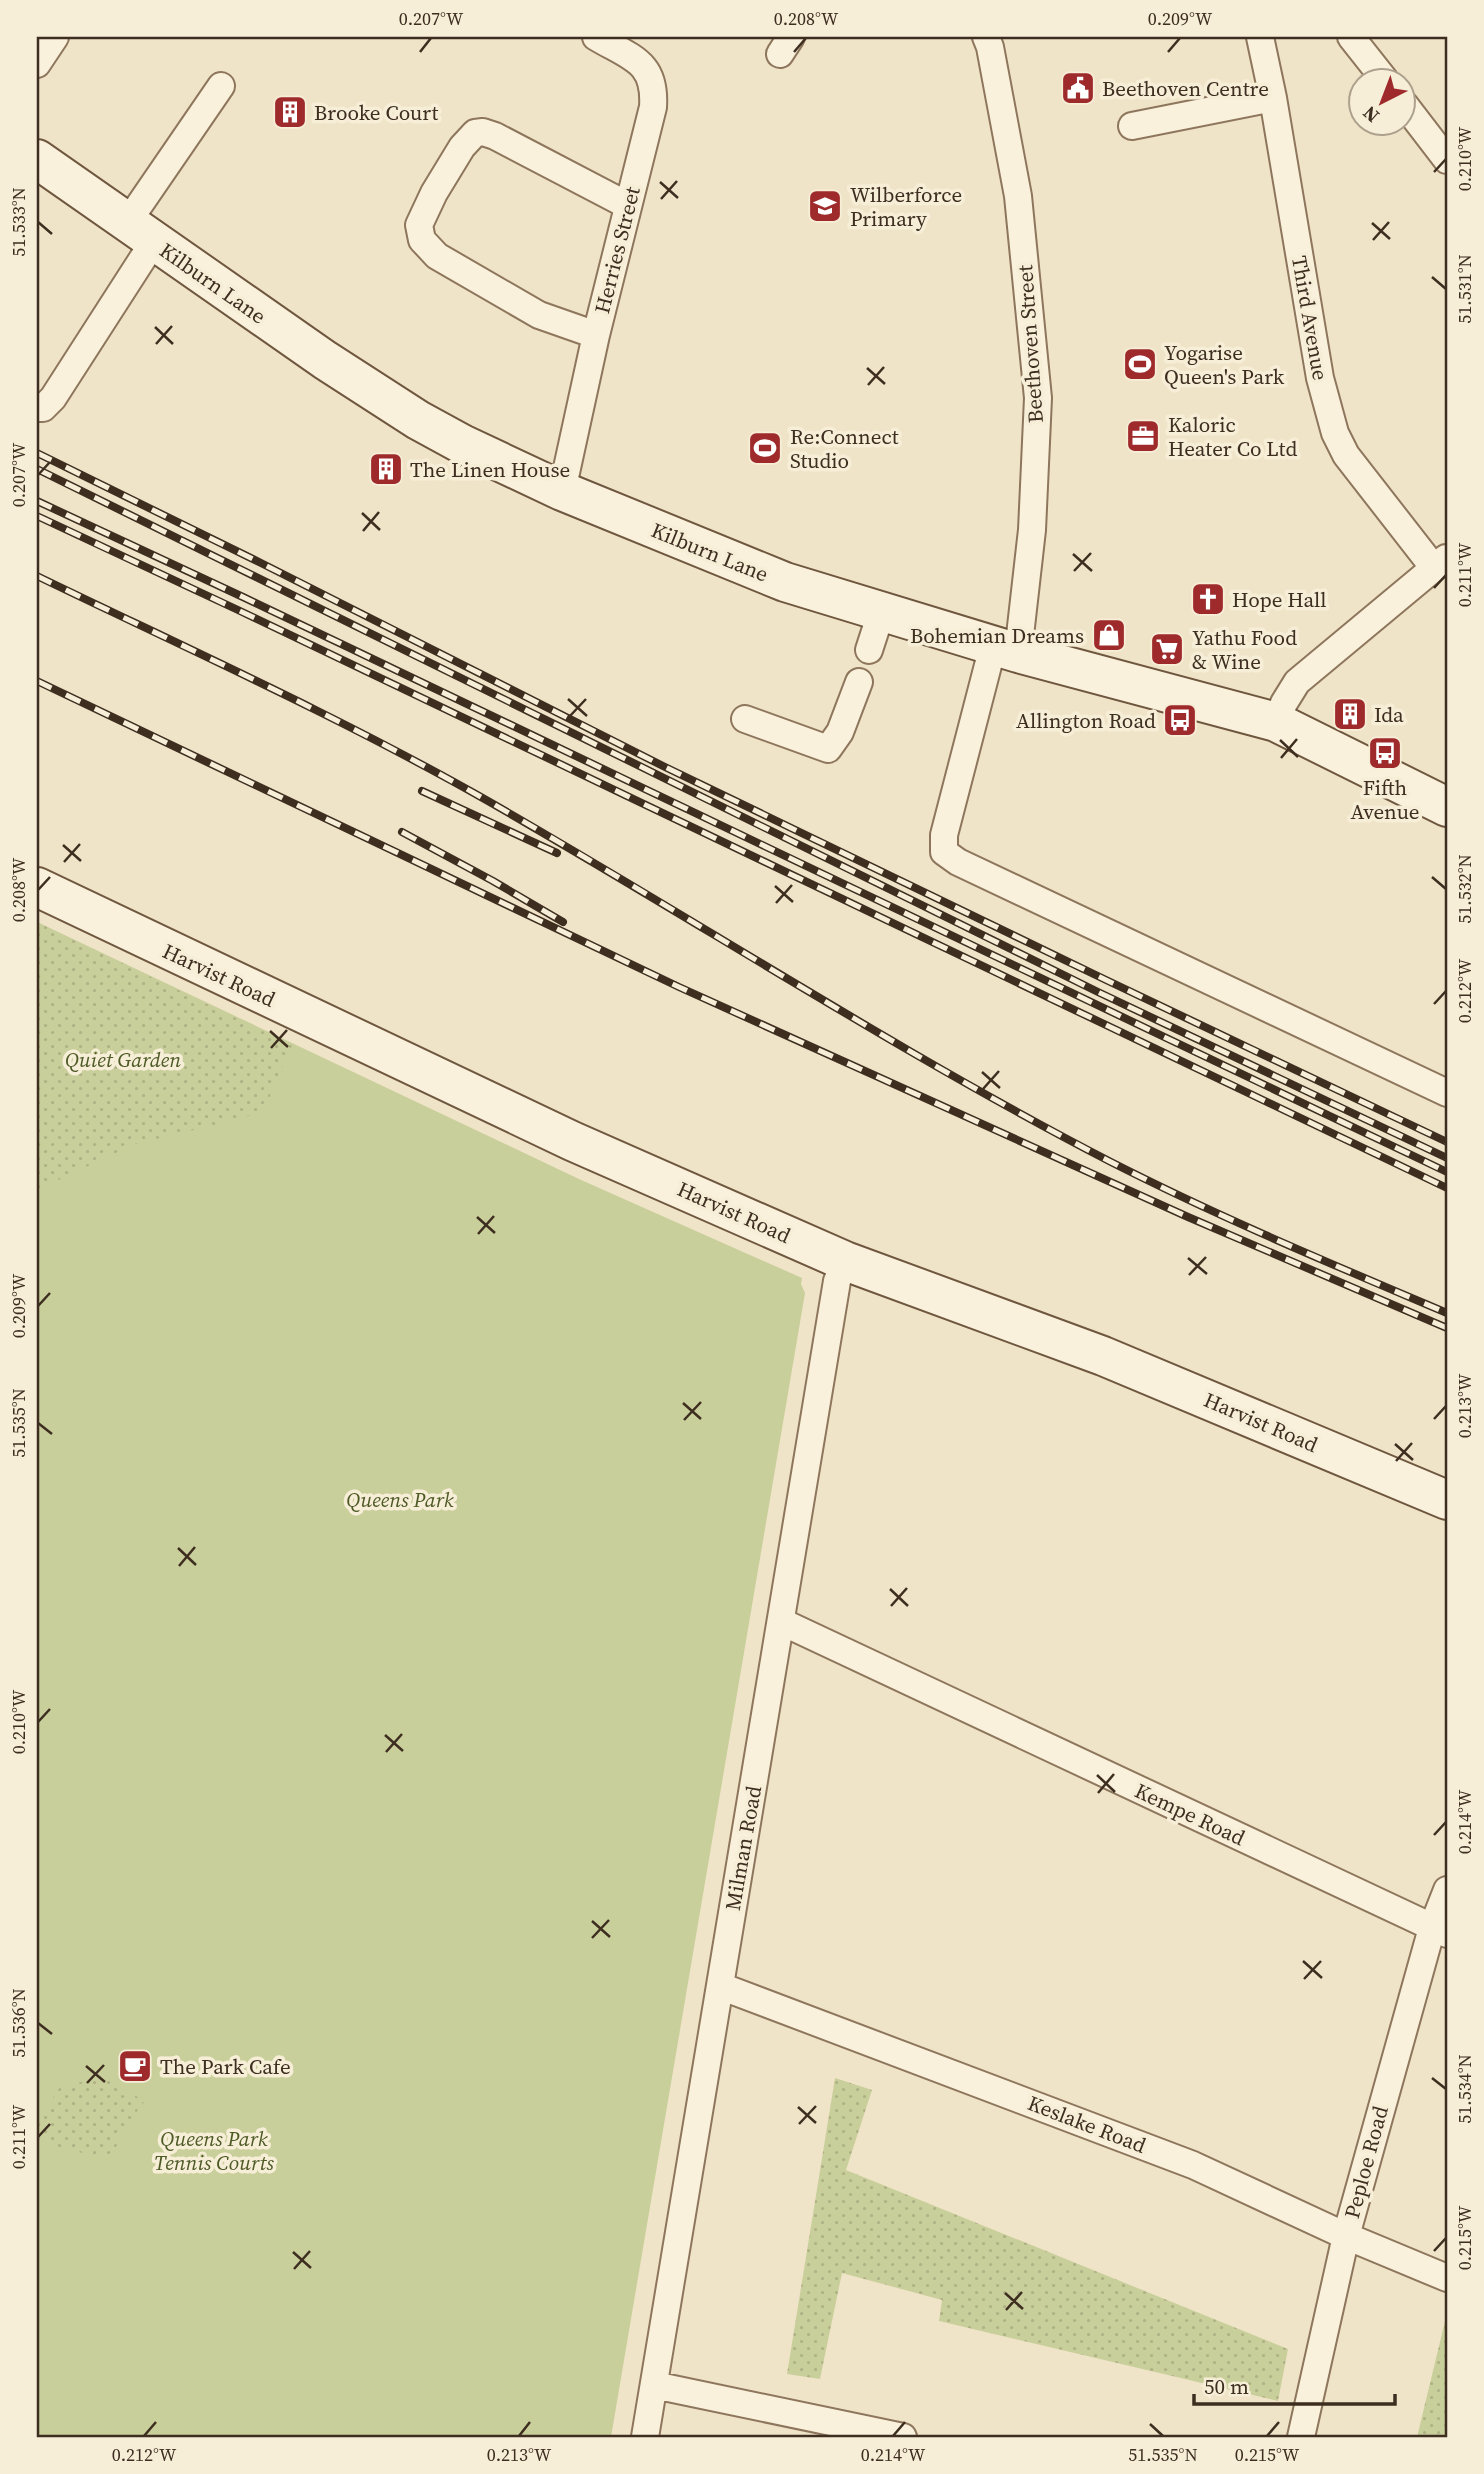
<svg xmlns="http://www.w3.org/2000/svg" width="1484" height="2474" font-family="'Source Serif 4',serif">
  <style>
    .park { fill: #c9cf9b }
    .garden { fill: url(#garden-dots) }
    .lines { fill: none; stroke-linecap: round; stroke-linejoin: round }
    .minor-casing { stroke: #8d765c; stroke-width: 30 }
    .secondary-casing { stroke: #6f573f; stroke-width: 42 }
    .minor { stroke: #faf1dc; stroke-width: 26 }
    .secondary { stroke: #faf1dc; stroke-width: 38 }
    .rail-casing { stroke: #3d2e20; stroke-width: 8 }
    .rail { stroke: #f7eed8; stroke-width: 5; stroke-dasharray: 16; stroke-linecap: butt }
    .ticks { fill: none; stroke: #3d2e20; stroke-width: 2.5 }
    .labels { text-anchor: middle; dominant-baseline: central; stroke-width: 7; stroke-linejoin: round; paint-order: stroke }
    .poi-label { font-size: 21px; fill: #3d2e20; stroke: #f7eed8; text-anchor: start }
    .street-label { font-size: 21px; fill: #3d2e20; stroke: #f7eed8 }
    .park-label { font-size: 21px; font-style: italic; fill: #4d5a26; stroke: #f7eed8 }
    .neatline { fill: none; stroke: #3d2e20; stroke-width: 2.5 }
    .ticks-label { font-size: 18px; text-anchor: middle; fill: #3d2e20 }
  </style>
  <defs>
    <pattern id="garden-dots" width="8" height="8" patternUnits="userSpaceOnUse" patternTransform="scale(1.75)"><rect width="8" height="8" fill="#c9cf9b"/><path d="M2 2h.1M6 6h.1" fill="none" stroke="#aeb285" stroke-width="1.8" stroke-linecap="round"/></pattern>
  </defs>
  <rect width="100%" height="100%" fill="#f0e4c8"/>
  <path class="park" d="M37 922 579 1179 802 1278 801 1284 805 1293 611 2437H37Z"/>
  <path class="garden" d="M37 922 292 1045 264 1110 239 1119 135 1144 37 1190Z
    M98 2075 145 2101C129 2118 122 2142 107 2159L37 2142V2122L60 2087 86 2081Z
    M835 2078 872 2090 846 2170 1288 2349 1278 2401 939 2321 942 2300 842 2273 820 2379 787 2374Z
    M1446 2317 1447 2437H1417Z"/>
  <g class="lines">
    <g class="minor-casing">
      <path id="minor" d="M986 37 990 47 1018 196 1038 398 1032 530 1018 653
        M1260 37 1273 98 1320 378 1335 433 1346 455 1434 568
        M1351 37 1385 80
        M780 54 791 37
        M37 64 55 37
        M1404 104 1447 160
        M1132 126 1273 98
        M127 223 221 86
        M596 335 539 315 437 256 422 240 419 225 434 193 462 147 475 133 483 132 495 136 627 205
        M37 408H43L53 398 154 241
        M562 491 596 335 653 107C656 61 631 58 596 37
        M993 646 944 835V852L958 862 1447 1093
        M869 650 881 613
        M745 719 828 749 840 732 859 682
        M1276 722 1284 703 1297 682 1446 558
        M782 1622 1447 1934
        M720 1986 1193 2165 1346 2236 1447 2278
        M654 2385 903 2437
        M645 2437 837 1281 845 1261
        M1301 2437 1346 2236 1432 1928 1447 1890"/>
    </g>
    <g class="secondary-casing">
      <path id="secondary" d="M37 159 325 360 418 420 462 444 562 491 785 582 1018 653 1276 722 1447 807
        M37 887 572 1141 845 1261 1103 1356 1447 1500"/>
    </g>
    <use href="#minor" class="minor"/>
    <use href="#secondary" class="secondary"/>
    <g class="rail-casing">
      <path id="rail" d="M37 453 261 563 665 767 1104 979 1447 1142
        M37 469 1098 992 1447 1158
        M37 501 243 597 1447 1172
        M37 516 238 610 1447 1188
        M37 576C188 649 342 718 488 801 696 920 898 1052 1111 1162 1221 1218 1334 1265 1447 1313
        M37 681 679 987 1188 1217 1447 1328
        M422 791 557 853
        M402 832 493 881 563 922"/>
    </g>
    <use href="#rail" class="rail"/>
  </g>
  <path class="ticks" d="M420 52 431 38M794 52 806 38M1168 52 1180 38M1434 172 1446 159M660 182 678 198M661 199 677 181M38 222 52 234M1372 223 1390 239M1373 240 1389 222M1432 277 1446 289M155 327 173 344M156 344 172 326M867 368 885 384M868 385 884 367M38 475 50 462M362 513 380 530M363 531 379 512M1073 554 1092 571M1074 571 1091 553M1434 588 1446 575M568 699 587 716M569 717 586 699M1280 740 1298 757M1281 758 1297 739M63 845 81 861M64 862 80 844M1432 877 1446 889M775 886 793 902M38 890 50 877M776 903 792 885M1434 1004 1446 991M270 1031 288 1047M271 1048 287 1030M982 1072 1000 1088M983 1089 999 1071M477 1217 495 1233M478 1234 494 1216M1188 1258 1207 1274M1189 1275 1206 1257M38 1306 50 1293M683 1403 701 1419M1434 1419 1446 1406M684 1420 701 1402M38 1423 52 1434M1395 1444 1413 1460M1396 1461 1412 1443M178 1548 196 1565M179 1566 195 1547M890 1589 908 1606M891 1606 907 1588M38 1722 50 1709M385 1735 403 1751M386 1752 402 1734M1097 1775 1115 1792M1098 1793 1114 1774M1434 1835 1446 1822M592 1921 610 1937M592 1938 609 1920M1303 1961 1322 1978M1304 1979 1321 1961M38 2023 52 2034M86 2066 105 2082M1432 2078 1446 2089M87 2083 104 2065M798 2107 816 2123M799 2124 816 2106M38 2137 50 2124M1434 2251 1446 2238M293 2252 311 2268M294 2269 310 2251M1005 2293 1023 2309M1006 2310 1022 2292M1150 2424 1163 2436M144 2436 156 2422M519 2436 530 2422M893 2436 905 2422M1267 2436 1279 2422"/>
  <defs>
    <g id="civic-square" transform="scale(1.75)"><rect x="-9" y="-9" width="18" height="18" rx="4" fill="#9e2a2b" stroke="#f7eed8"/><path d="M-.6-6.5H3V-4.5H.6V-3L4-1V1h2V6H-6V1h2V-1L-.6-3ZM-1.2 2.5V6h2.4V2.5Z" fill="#fff"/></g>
    <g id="building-square" transform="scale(1.75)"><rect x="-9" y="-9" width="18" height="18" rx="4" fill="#9e2a2b" stroke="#f7eed8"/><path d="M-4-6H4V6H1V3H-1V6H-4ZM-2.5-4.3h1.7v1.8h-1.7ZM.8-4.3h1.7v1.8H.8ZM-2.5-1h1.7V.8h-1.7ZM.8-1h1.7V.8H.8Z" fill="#fff"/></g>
    <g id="school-square" transform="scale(1.75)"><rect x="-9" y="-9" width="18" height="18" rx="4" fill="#9e2a2b" stroke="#f7eed8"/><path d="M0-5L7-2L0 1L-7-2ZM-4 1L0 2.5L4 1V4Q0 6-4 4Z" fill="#fff"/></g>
    <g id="stadium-square" transform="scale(1.75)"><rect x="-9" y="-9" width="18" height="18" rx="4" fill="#9e2a2b" stroke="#f7eed8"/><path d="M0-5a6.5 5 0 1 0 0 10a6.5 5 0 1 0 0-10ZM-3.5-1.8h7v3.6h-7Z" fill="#fff"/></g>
    <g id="office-square" transform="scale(1.75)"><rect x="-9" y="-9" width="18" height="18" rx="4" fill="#9e2a2b" stroke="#f7eed8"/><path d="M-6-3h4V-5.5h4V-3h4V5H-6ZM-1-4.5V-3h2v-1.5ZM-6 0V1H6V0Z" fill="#fff"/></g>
    <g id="church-square" transform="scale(1.75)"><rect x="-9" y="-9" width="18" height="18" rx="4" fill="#9e2a2b" stroke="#f7eed8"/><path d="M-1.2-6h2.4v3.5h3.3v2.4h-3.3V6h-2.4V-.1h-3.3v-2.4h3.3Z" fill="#fff"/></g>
    <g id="shop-square" transform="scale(1.75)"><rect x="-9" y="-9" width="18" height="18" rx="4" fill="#9e2a2b" stroke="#f7eed8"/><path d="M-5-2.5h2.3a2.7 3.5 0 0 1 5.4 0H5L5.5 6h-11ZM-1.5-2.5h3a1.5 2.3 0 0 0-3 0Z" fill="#fff"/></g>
    <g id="supermarket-square" transform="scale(1.75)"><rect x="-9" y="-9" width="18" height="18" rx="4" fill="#9e2a2b" stroke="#f7eed8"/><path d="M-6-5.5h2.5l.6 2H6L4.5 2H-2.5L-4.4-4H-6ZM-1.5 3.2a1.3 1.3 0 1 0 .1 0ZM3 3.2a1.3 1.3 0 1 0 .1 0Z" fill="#fff"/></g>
    <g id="bus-square" transform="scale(1.75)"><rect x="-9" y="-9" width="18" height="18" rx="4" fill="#9e2a2b" stroke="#f7eed8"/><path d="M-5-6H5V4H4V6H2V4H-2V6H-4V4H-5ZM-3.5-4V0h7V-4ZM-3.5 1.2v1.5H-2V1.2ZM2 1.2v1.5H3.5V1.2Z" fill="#fff"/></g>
    <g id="cafe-square" transform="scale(1.75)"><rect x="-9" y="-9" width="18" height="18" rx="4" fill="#9e2a2b" stroke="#f7eed8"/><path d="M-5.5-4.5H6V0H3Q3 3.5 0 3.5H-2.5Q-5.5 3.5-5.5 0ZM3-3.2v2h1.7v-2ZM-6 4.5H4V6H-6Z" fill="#fff"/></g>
  </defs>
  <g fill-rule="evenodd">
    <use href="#civic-square" x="1078" y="88"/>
    <use href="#building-square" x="290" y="112"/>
    <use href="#school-square" x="825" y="206"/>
    <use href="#stadium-square" x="1140" y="364"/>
    <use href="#office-square" x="1143" y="436"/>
    <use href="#stadium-square" x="765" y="448"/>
    <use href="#building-square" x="386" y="469"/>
    <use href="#church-square" x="1208" y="599"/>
    <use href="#shop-square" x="1109" y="635"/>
    <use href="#supermarket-square" x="1167" y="649"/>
    <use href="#building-square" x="1350" y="714"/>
    <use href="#bus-square" x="1180" y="720"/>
    <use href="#bus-square" x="1385" y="753"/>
    <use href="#cafe-square" x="135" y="2066"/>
  </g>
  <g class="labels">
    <g class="poi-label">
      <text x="1102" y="88">Beethoven Centre</text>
      <text x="314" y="112">Brooke Court</text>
      <text x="850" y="194">Wilberforce<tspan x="850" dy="24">Primary</tspan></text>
      <text x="1164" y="352">Yogarise<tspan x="1164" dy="24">Queen's Park</tspan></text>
      <text x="1168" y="424">Kaloric<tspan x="1168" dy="24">Heater Co Ltd</tspan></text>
      <text x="790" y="436">Re:Connect<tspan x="790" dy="24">Studio</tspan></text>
      <text x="410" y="469">The Linen House</text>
      <text x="1232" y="599">Hope Hall</text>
      <text x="1084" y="635" text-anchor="end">Bohemian Dreams</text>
      <text x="1192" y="637">Yathu Food<tspan x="1192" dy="24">&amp; Wine</tspan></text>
      <text x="1374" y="714">Ida</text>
      <text x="1156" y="720" text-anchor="end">Allington Road</text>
      <text x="1385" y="787" text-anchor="middle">Fifth<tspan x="1385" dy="24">Avenue</tspan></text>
      <text x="160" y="2066">The Park Cafe</text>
    </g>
    <g class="street-label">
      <text transform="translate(617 250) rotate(-76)">Herries Street</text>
      <text transform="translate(213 283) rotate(35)">Kilburn Lane</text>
      <text transform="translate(1310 318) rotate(80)">Third Avenue</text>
      <text transform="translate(1030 344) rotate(-94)">Beethoven Street</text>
      <text transform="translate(710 552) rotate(22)">Kilburn Lane</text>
      <text transform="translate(219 975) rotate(25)">Harvist Road</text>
      <text transform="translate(734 1212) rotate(24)">Harvist Road</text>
      <text transform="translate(1261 1422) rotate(23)">Harvist Road</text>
      <text transform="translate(1190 1814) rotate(25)">Kempe Road</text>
      <text transform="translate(743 1848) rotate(-80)">Milman Road</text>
      <text transform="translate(1087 2124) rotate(21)">Keslake Road</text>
      <text transform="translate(1366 2162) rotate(-75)">Peploe Road</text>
    </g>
    <g class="park-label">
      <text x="123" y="1059">Quiet Garden</text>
      <text x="400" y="1499">Queens Park</text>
      <text x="214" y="2138">Queens Park<tspan x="214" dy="24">Tennis Courts</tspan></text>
    </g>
  </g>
  <rect width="1484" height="2474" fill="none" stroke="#f7eed8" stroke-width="77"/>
  <g transform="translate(1382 102) rotate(222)"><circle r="33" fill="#f7eed8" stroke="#ada18e" stroke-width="2"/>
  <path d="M0-5L12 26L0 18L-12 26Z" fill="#9e2a2b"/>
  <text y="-10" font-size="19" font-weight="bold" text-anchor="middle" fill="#3d2e20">N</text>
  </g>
  <path d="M1194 2394v10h201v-10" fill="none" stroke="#3d2e20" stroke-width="3.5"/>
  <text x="1204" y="2394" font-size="21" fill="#3d2e20" stroke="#f7eed8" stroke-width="5" paint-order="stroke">50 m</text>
  <rect x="38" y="38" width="1408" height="2398" class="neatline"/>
  <g class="ticks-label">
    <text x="431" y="25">0.207°W</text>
    <text x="806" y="25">0.208°W</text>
    <text x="1180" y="25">0.209°W</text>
    <text transform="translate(1465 159) rotate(-90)" y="6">0.210°W</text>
    <text transform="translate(19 222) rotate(-90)" y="6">51.533°N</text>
    <text transform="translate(1465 289) rotate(-90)" y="6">51.531°N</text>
    <text transform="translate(19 475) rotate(-90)" y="6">0.207°W</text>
    <text transform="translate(1465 575) rotate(-90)" y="6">0.211°W</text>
    <text transform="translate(1465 889) rotate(-90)" y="6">51.532°N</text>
    <text transform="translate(19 890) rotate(-90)" y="6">0.208°W</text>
    <text transform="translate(1465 991) rotate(-90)" y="6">0.212°W</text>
    <text transform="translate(19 1306) rotate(-90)" y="6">0.209°W</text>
    <text transform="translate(1465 1406) rotate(-90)" y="6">0.213°W</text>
    <text transform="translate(19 1423) rotate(-90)" y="6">51.535°N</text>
    <text transform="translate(19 1722) rotate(-90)" y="6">0.210°W</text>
    <text transform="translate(1465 1822) rotate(-90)" y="6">0.214°W</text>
    <text transform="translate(19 2023) rotate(-90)" y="6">51.536°N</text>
    <text transform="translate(1465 2089) rotate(-90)" y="6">51.534°N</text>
    <text transform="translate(19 2137) rotate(-90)" y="6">0.211°W</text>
    <text transform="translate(1465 2238) rotate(-90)" y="6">0.215°W</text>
    <text x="144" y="2461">0.212°W</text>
    <text x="519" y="2461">0.213°W</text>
    <text x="893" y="2461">0.214°W</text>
    <text x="1163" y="2461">51.535°N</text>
    <text x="1267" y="2461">0.215°W</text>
  </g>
</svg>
